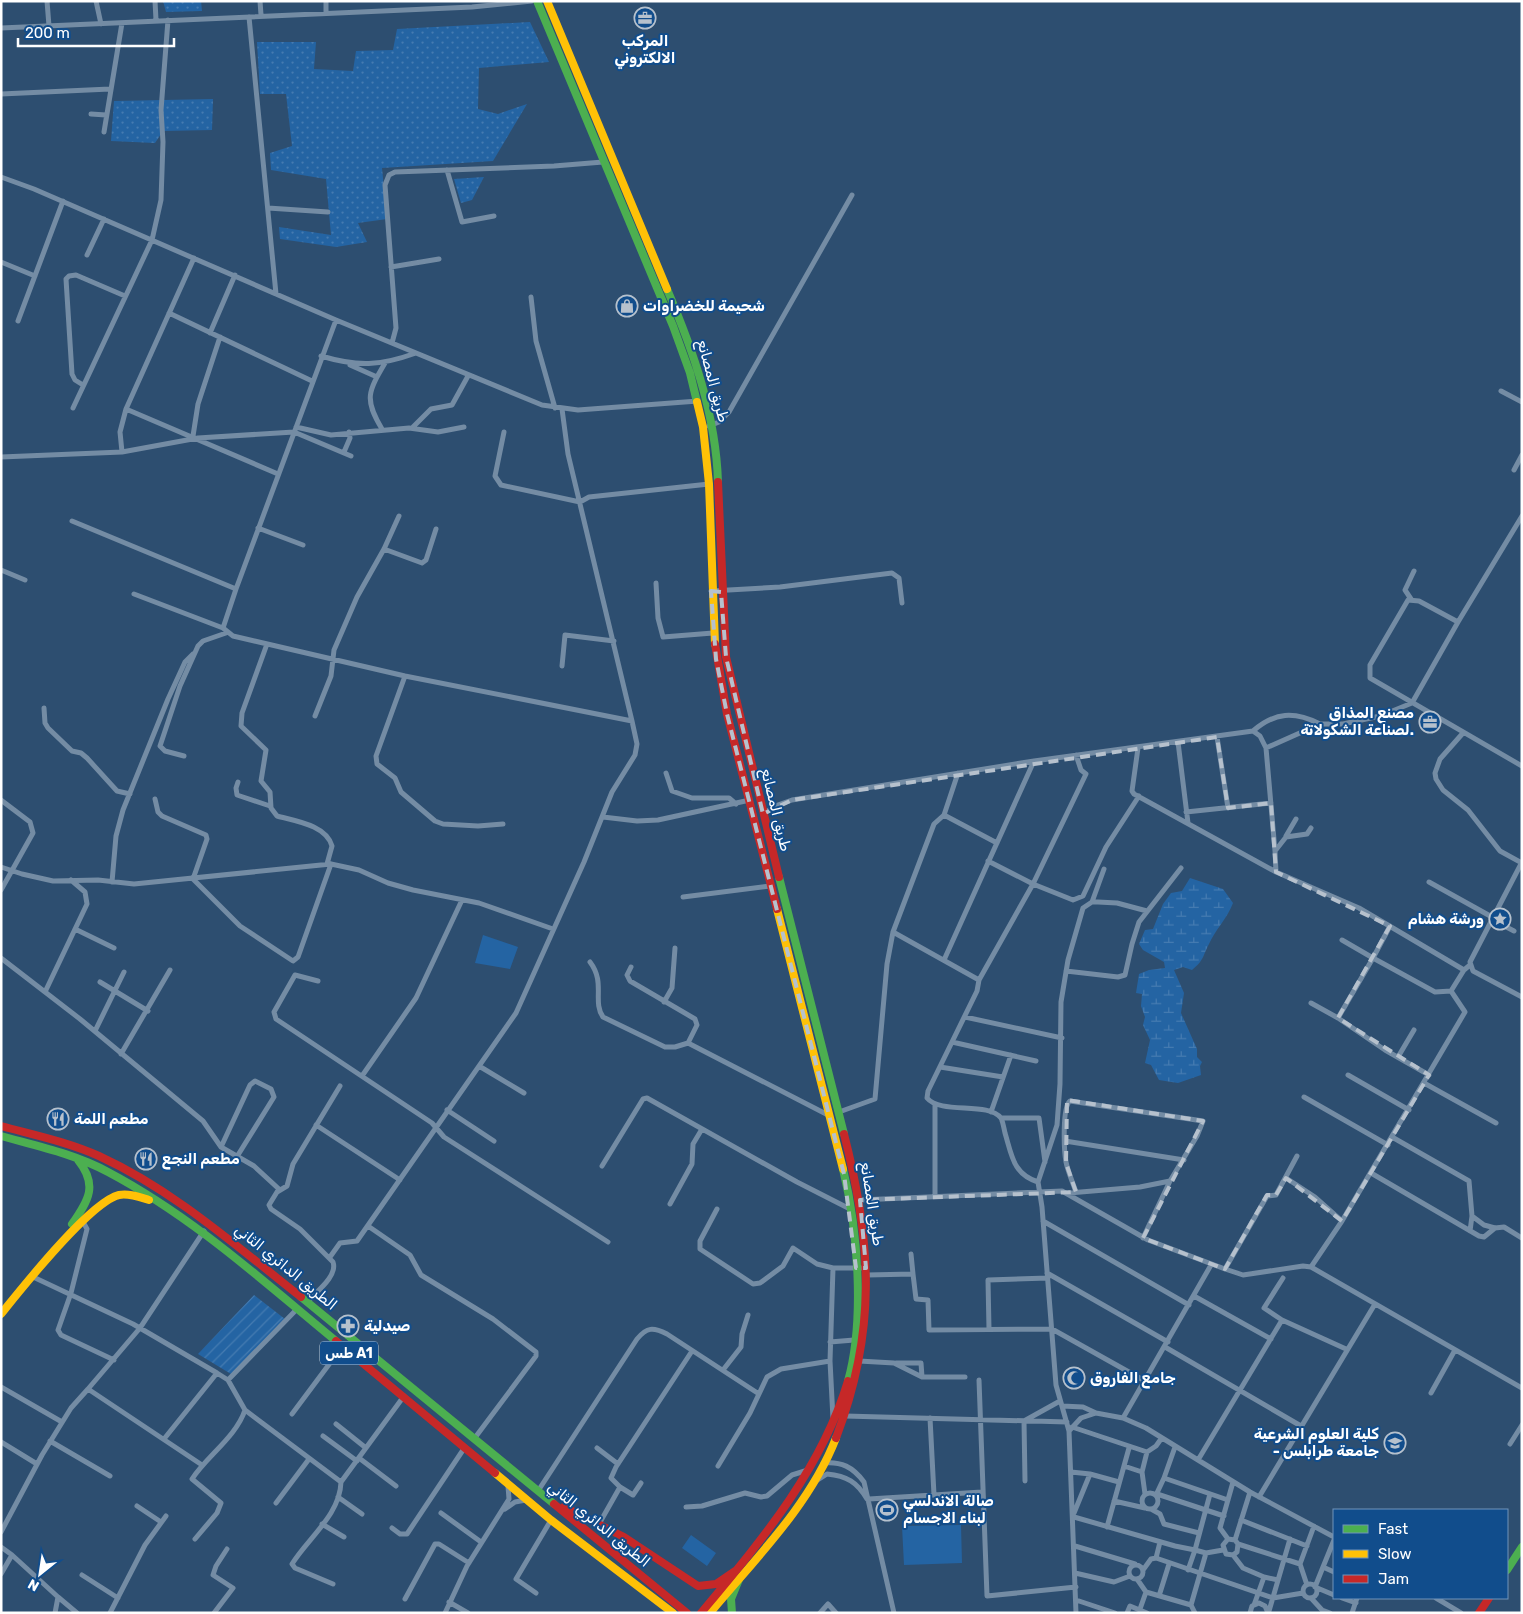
<svg xmlns="http://www.w3.org/2000/svg" width="1523" height="1614" font-family="Rubik,Cairo,sans-serif">
  <style>
    .grass { fill: #2464a3 }
    .wetland { fill: url(#wetland-marsh) }
    .park { fill: url(#park-dots) }
    .garden { fill: url(#garden-furrows) }
    .lines { fill: none; stroke-linecap: round; stroke-linejoin: round }
    .street { stroke: #748ca4; stroke-width: 5 }
    .fast { stroke: #4caf50; stroke-width: 8 }
    .slow { stroke: #ffc107; stroke-width: 8 }
    .jam { stroke: #c62828; stroke-width: 8 }
    .marked { fill: none; stroke: #b6c1cd; stroke-width: 4; stroke-dasharray: 10 6; stroke-linejoin: round }
    .labels { text-anchor: middle; dominant-baseline: central; stroke-width: 4; stroke-linejoin: round; paint-order: stroke }
    .shield { fill: #114d8c; stroke: #b8cadc; stroke-width: 1 }
    .shield-label { font-size: 14px; font-weight: bold; fill: #fff }
    .poi-label { font-size: 15px; font-weight: bold; fill: #fff; stroke: #114d8c; text-anchor: start }
    .street-label { font-size: 15px; fill: #fff; stroke: #114d8c }
  </style>
  <defs>
    <pattern id="wetland-marsh" width="20" height="14" patternUnits="userSpaceOnUse" patternTransform="scale(1.25)"><rect width="20" height="14" fill="#2464a3"/><path d="M1 5h8M5 5V1M11 12h8M15 12V8" fill="none" stroke="#457bb1"/></pattern>
    <pattern id="park-dots" width="8" height="8" patternUnits="userSpaceOnUse" patternTransform="scale(1.25)"><rect width="8" height="8" fill="#2464a3"/><path d="M2 2h.1M6 6h.1" fill="none" stroke="#457bb1" stroke-width="1.8" stroke-linecap="round"/></pattern>
    <pattern id="garden-furrows" width="10" height="10" patternUnits="userSpaceOnUse" patternTransform="scale(1.25)"><rect width="10" height="10" fill="#2464a3"/><path d="M-1 1l2-2M0 10L10 0M9 11l2-2" fill="none" stroke="#457bb1"/></pattern>
  </defs>
  <rect width="100%" height="100%" fill="#2d4e70"/>
  <path class="grass" d="M483 935 518 947 510 969 475 963Z
    M961 1525 962 1563 904 1565 902 1526Z
    M691 1535 716 1553 707 1566 682 1548Z"/>
  <path class="wetland" d="M1190 878 1223 889 1233 903C1227 919 1215 930 1209 944 1202 957 1205 959 1192 970L1183 967 1174 970 1184 993 1181 1013 1197 1049V1057L1202 1062 1200 1066 1201 1075 1178 1083 1159 1080 1151 1065 1145 1063 1150 1040 1143 1025 1145 1017 1141 1006 1142 994 1136 993 1139 974 1149 970 1165 968 1164 962 1143 950 1139 944 1145 930 1153 929 1163 904 1171 893 1182 891Z"/>
  <path class="park" d="M163 1H201L202 11 166 12Z
    M530 22 549 62 479 68 478 109 498 114 527 104 493 161 382 168 387 219 358 223 367 242 336 247 280 239 279 227 331 235 326 179 271 170 270 153 292 146 286 94H260L257 42H316L314 69 353 71 356 51 393 50 397 29Z
    M213 99 212 130 163 131 155 143 111 141 114 101Z
    M484 177 472 200 461 203 454 179Z"/>
  <path class="garden" d="M254 1295 285 1319 234 1373 231 1374 198 1354Z"/>
  <g class="lines">
    <path class="street" d="M47 1 49 26
      M96 1 101 24
      M155 1 156 20
      M260 1 261 15
      M326 1V12
      M249 17 276 294
      M1 28 472 7 532 1
      M1 94 110 89
      M91 114 106 115
      M104 132 122 23
      M447 170 462 222 494 216
      M1 177 34 189 336 320 542 405 578 410 698 401
      M268 208 328 212
      M87 255 104 219
      M1 262 35 276
      M391 267 439 259
      M531 297 536 341 555 408
      M169 313 312 381
      M336 320 236 589 223 628 233 636 405 676 632 721
      M18 321 63 201
      M210 333 235 275
      M392 343 396 328 385 185 389 175 395 172 554 166 603 162
      M321 356C358 367 380 366 416 353
      M350 365 377 377
      M83 385 75 380 72 374 66 279 69 276 76 275 125 296
      M1501 391 1522 402
      M73 408 152 240 161 200 163 142 161 110 168 20
      M126 409 278 474
      M709 426 719 422 729 412 852 195
      M296 427 331 435 409 428 438 432 464 427
      M412 428 431 409 452 405 468 376
      M382 429C364 399 368 392 385 363
      M504 432 495 476 501 485 580 502 589 497 709 484
      M193 436 198 404 220 337
      M122 452 120 432 126 409 194 258
      M344 452 350 438 349 432
      M1 457 122 452 198 438 294 432 351 456
      M1514 470 1522 455
      M72 521 236 589
      M258 528 303 545
      M384 549 422 563 426 560 436 529
      M1 570 25 580
      M656 583 658 618 663 637 713 633
      M711 591 780 587 892 573 899 578 902 603
      M134 594 223 628
      M1411 599 1405 590 1414 571
      M1458 622 1419 601 1408 600 1370 665V678L1522 766
      M267 644 242 713 241 726 266 750 261 781 270 792 271 808 277 816C295 821 326 825 332 846L327 864
      M562 666 565 635 614 641
      M405 676 376 756 377 764 395 778 401 792 435 821 443 824 478 826 503 824
      M44 708 45 723 48 728 72 751 81 753 87 758 117 791 130 794
      M315 716 331 676 334 650 357 597 384 549 399 516
      M1253 731C1275 712 1294 711 1320 724
      M1463 733 1440 759 1435 773 1436 779 1443 790 1468 810 1500 851 1522 863
      M1217 737 1228 808
      M1178 742 1188 823
      M1138 748 1132 791 1134 794 1276 872
      M1266 748 1320 724H1343L1380 716 1412 703 1458 622 1522 516
      M184 756 165 751 160 746 180 686 198 646 203 641 226 633
      M666 773 672 791 692 798H729L736 804
      M238 782 236 788 237 795 270 806
      M155 799 158 812 162 816 206 835 207 839 193 879 240 926 293 961 298 957 331 864
      M1 800 30 822 33 833 1 890
      M1186 812 1271 803
      M763 814 775 806 792 800 1034 761 1253 731 1260 736 1266 748 1275 851
      M944 815 997 843
      M603 817 637 821 658 820 750 800
      M1311 828 1307 834 1286 837 1275 851 1276 872 1359 908 1464 970
      M1286 836 1296 819
      M988 861 1033 884 1073 900 1083 896 1106 847 1139 796
      M1522 862 1470 962 1473 971 1522 997
      M1 867 22 874 53 881 98 880 134 884 331 864 359 870 388 883 413 890 479 903 553 929
      M112 882 116 836 123 810 168 699 185 662 193 654
      M1429 882 1492 917
      M683 897 770 886
      M1092 902 1104 869
      M1491 919 1514 931
      M75 929 114 948
      M893 932 979 980
      M1342 940 1373 958 1390 926
      M1 958 80 1019 203 1121 221 1147 254 1166 280 1190
      M944 960 1034 761
      M590 962C606 983 592 1001 603 1017L665 1047H675L688 1043 697 1025 695 1019 630 981 627 975 631 967
      M1066 971 1118 977 1125 975 1132 944 1139 922 1181 868
      M318 981 295 975 274 1012 276 1019 432 1123 444 1137 608 1242
      M100 982 148 1011
      M45 992 87 904 85 892 71 880
      M664 1002 672 988 675 948
      M1311 1003 1338 1018
      M965 1017 1062 1038
      M95 1031 124 972
      M952 1042 977 991 979 980 1033 884 1086 774 1081 770 1076 755
      M688 1043 830 1116
      M121 1054 170 970
      M1398 1057 1414 1030
      M1036 1061 952 1042 928 1091 927 1098C941 1115 988 1101 1001 1118 1003 1122 1004 1129 1005 1133 1012 1156 1013 1174 1038 1182
      M479 1066 524 1093
      M940 1067 1003 1077
      M1348 1075 1409 1110
      M1429 1075 1385 1050 1338 1018 1373 958 1435 992 1451 991
      M362 1076 416 998 462 900
      M1424 1083 1496 1123
      M1304 1097 1388 1145
      M447 1110 494 1141
      M839 1112 875 1099 887 964 893 932 934 824 944 815 958 773
      M991 1112 1011 1055
      M1001 1118H1039L1045 1162
      M316 1125 400 1180
      M1392 1137 1469 1181 1472 1216 1484 1225 1495 1228 1504 1227 1522 1238
      M1065 1141 1184 1160
      M221 1147 250 1085 255 1081 271 1089 274 1097 238 1155
      M602 1166 643 1099 647 1098 797 1182 850 1209
      M1371 1173 1479 1236 1484 1237 1495 1228
      M1286 1178 1315 1197 1342 1221
      M1069 1193 1140 1187 1170 1181 1197 1136 1203 1121 1070 1101C1062 1107 1064 1151 1066 1162 1068 1172 1073 1183 1076 1192
      M935 1195V1104
      M860 1200 1062 1191 1148 1240 1225 1269 1243 1275 1303 1266 1311 1267 1522 1388
      M670 1204 692 1164 693 1144 702 1129
      M717 1209 700 1241V1249L753 1284 760 1283 783 1266 793 1248 817 1264 833 1268
      M82 1220 87 1229 71 1293 58 1330 61 1335 114 1360
      M1043 1221 1189 1305
      M368 1226 410 1255 421 1275 493 1319 536 1352V1356L474 1439
      M1470 1231 1472 1216
      M1143 1238 1170 1181
      M911 1254 913 1274
      M330 1257 340 1243 357 1241 516 1013 584 862 612 792 635 755 637 744 632 721 568 454 562 409
      M1311 1267 1342 1221 1465 1012 1451 991 1464 970 1470 965
      M1225 1269 1267 1196 1276 1195 1297 1156
      M1047 1273 1168 1342
      M867 1275 913 1274 916 1299 928 1300 929 1330 1052 1329 1145 1381
      M31 1276 133 1324 217 1373 228 1380 245 1410C236 1437 207 1456 192 1479L221 1503 217 1513 195 1539
      M1194 1296 1271 1339
      M307 1302C316 1292 338 1276 333 1262L300 1229 271 1209 269 1205 277 1192 287 1186 293 1164 340 1086
      M1282 1320 1264 1308 1283 1278
      M989 1329 988 1280 1048 1278
      M830 1342 854 1340
      M1165 1347 1301 1426
      M859 1361 894 1363 922 1377H965
      M896 1363H921L922 1377
      M723 1370 741 1347 742 1334 748 1315
      M228 1380 297 1309
      M979 1380 987 1596 1076 1587
      M1 1387 62 1422
      M88 1389 140 1328 204 1231
      M1431 1393 1455 1350
      M1062 1406 1083 1407 1096 1413
      M245 1410 341 1482C340 1515 308 1538 292 1564L295 1568 333 1584
      M292 1414 342 1347
      M845 1416 1067 1422
      M930 1418 934 1495
      M1123 1418 1211 1265
      M833 1419 830 1361 833 1268H866
      M336 1424 366 1448
      M1072 1427 1147 1452 1156 1446 1161 1439
      M1069 1431 1081 1418 1096 1413 1123 1418 1146 1428 1250 1492 1334 1537
      M323 1436 357 1461
      M164 1439 217 1373
      M50 1441 110 1476
      M1 1442 37 1464
      M1510 1444 1522 1425
      M1175 1447 1164 1478 1228 1500
      M597 1448 618 1464
      M359 1458 396 1486
      M1198 1460 1282 1320 1346 1349
      M823 1463C841 1461 853 1467 864 1482L894 1613
      M718 1466 750 1413 767 1377 781 1369 830 1361
      M1124 1466 1142 1472
      M1071 1472 1090 1474 1119 1482
      M816 1481 827 1474C847 1476 857 1482 867 1499
      M1025 1481 1024 1421 1060 1401
      M341 1482 404 1396
      M620 1487 633 1495 641 1483
      M538 1491 637 1339C647 1327 653 1327 667 1334L759 1394
      M1142 1501a8 8 0 1 1 16 0a8 8 0 1 1-16 0Z
      M1145 1494 1142 1472 1147 1452
      M1157 1494 1224 1516
      M1156 1495 1164 1478
      M338 1497 362 1514
      M1259 1497 1375 1304
      M869 1499 982 1492
      M1114 1501 1145 1508
      M276 1503 309 1459
      M137 1506 161 1522
      M686 1507 702 1506 745 1493 761 1497 767 1496 792 1475 808 1470
      M505 1509 515 1502 526 1500
      M1151 1509 1160 1514 1164 1524 1199 1533
      M441 1513 481 1542
      M1074 1513 1090 1474
      M1074 1517 1175 1546 1195 1550 1210 1494
      M1241 1520 1307 1546
      M322 1524 344 1537
      M599 1524 620 1487 611 1478 616 1467 692 1351
      M1107 1527 1129 1448
      M392 1528 400 1534H407L465 1447
      M1 1532 42 1455 71 1408 88 1389 202 1465
      M1228 1539 1223 1545 1226 1554 1233 1555 1237 1552 1238 1544 1235 1540 1228 1539 1220 1528 1233 1482
      M1235 1540 1250 1492
      M1334 1540 1323 1567 1334 1572
      M1238 1544 1300 1564
      M1075 1546 1135 1564
      M1 1547 12 1555
      M1233 1555 1243 1568 1264 1577
      M1156 1558 1160 1542
      M1129 1572a7 7 0 1 1 14 0a7 7 0 1 1-14 0Z
      M1323 1567 1315 1587 1334 1595
      M1143 1570 1151 1559 1156 1558 1273 1598 1303 1593
      M1188 1570 1195 1550 1206 1553 1223 1550
      M1075 1573 1114 1582 1130 1576
      M1 1574 12 1555 58 1597 55 1613
      M82 1575 118 1598
      M1137 1579 1146 1592 1191 1605 1195 1613
      M1303 1591a7 7 0 1 1 14 0a7 7 0 1 1-14 0Z
      M1307 1585 1300 1564 1314 1526
      M536 1593 516 1579 551 1520
      M1159 1596 1169 1564
      M58 1597 77 1613
      M1311 1598 1322 1610 1330 1613
      M1342 1598 1356 1603
      M1436 1598 1461 1613
      M405 1599 435 1544H439L469 1563
      M1076 1600 1115 1613
      M449 1602 468 1613
      M1191 1605 1206 1553
      M1254 1605 1264 1577 1278 1580
      M1140 1609 1146 1592
      M1269 1611 1290 1539
      M110 1613 145 1545 166 1516
      M214 1613 233 1588 213 1575 216 1566 227 1549
      M445 1613 467 1566 509 1499 508 1486
      M820 1613 828 1604 836 1613
      M1076 1613 1069 1431 1056 1385 1042 1207 1038 1182 1057 1125 1060 1084 1061 1002 1068 960 1083 908 1092 902H1098L1117 903 1147 911
      M1127 1613 1130 1606 1147 1613
      M1250 1613 1252 1606 1259 1603 1265 1606 1268 1613
      M1352 1613 1357 1598"/>
    <path class="fast" d="M537 1 673 326 690 373 697 402
      M667 289C693 350 716 415 718 482
      M779 877 844 1134
      M1 1136C37 1146 75 1154 108 1172 193 1217 263 1281 336 1341
      M843 1169C858 1230 865 1320 848 1381
      M72 1224C89 1200 98 1185 78 1160
      M301 1297 554 1504
      M1507 1570 1522 1547
      M732 1613 731 1599 740 1577"/>
    <path class="slow" d="M547 1 667 289
      M697 402 703 427 709 484 715 644
      M777 909 843 1169
      M1 1314C22 1288 90 1202 119 1195 129 1193 139 1197 149 1200
      M495 1473 551 1520 673 1613
      M710 1613C755 1559 810 1505 836 1438"/>
    <path class="jam" d="M718 482 726 657 779 877
      M715 644 727 714 777 909
      M1 1126C34 1135 68 1142 99 1156 175 1191 236 1246 301 1297
      M336 1341 495 1473
      M836 1438C877 1331 872 1243 844 1134
      M554 1504 687 1613
      M564 1507 624 1537 698 1586 716 1584 735 1571
      M701 1613C760 1542 821 1471 848 1381
      M1479 1613 1489 1598"/>
  </g>
  <path class="marked" d="M711 591 721 592 726 657 763 814 792 800 1217 737 1228 808 1271 803 1276 872 1390 926 1338 1018 1429 1075 1342 1221 1286 1178 1276 1195H1267L1225 1269 1148 1240 1143 1238 1203 1121 1067 1100 1066 1163 1076 1192 860 1200 866 1268H856L844 1174 727 714 716 659Z"/>
  <defs>
    <g id="office-ring" transform="scale(1.125)"><circle r="9.5" fill="#114d8c" stroke="#b6c1cd" stroke-width="1.5"/><path d="M-6-3h4V-5.5h4V-3h4V5H-6ZM-1-4.5V-3h2v-1.5ZM-6 0V1H6V0Z" fill="#b6c1cd"/></g>
    <g id="shop-ring" transform="scale(1.125)"><circle r="9.5" fill="#114d8c" stroke="#b6c1cd" stroke-width="1.5"/><path d="M-5-2.5h2.3a2.7 3.5 0 0 1 5.4 0H5L5.5 6h-11ZM-1.5-2.5h3a1.5 2.3 0 0 0-3 0Z" fill="#b6c1cd"/></g>
    <g id="sight-ring" transform="scale(1.125)"><circle r="9.5" fill="#114d8c" stroke="#b6c1cd" stroke-width="1.5"/><path d="M0-6L1.8-2.2L6-1.7L2.9 1.2L3.7 5.4L0 3.3L-3.7 5.4L-2.9 1.2L-6-1.7L-1.8-2.2Z" fill="#b6c1cd"/></g>
    <g id="restaurant-ring" transform="scale(1.125)"><circle r="9.5" fill="#114d8c" stroke="#b6c1cd" stroke-width="1.5"/><path d="M-5-6h1v4h1v-4h1v4h1v-4h1v5L-1.5 .5V6h-2V.5L-5-1ZM5-6V6H3V1.5H1.5Q1.5-4 5-6Z" fill="#b6c1cd"/></g>
    <g id="pharmacy-ring" transform="scale(1.125)"><circle r="9.5" fill="#114d8c" stroke="#b6c1cd" stroke-width="1.5"/><path d="M-2-6h4v4h4v4h-4v4h-4v-4h-4v-4h4Z" fill="#b6c1cd"/></g>
    <g id="mosque-ring" transform="scale(1.125)"><circle r="9.5" fill="#114d8c" stroke="#b6c1cd" stroke-width="1.5"/><path d="M3.5-4.9A6 6 0 1 0 3.5 4.9A5 5 0 1 1 3.5-4.9Z" fill="#b6c1cd"/></g>
    <g id="university-ring" transform="scale(1.125)"><circle r="9.5" fill="#114d8c" stroke="#b6c1cd" stroke-width="1.5"/><path d="M0-5L7-2L0 1L-7-2ZM-4 1L0 2.5L4 1V4Q0 6-4 4Z" fill="#b6c1cd"/></g>
    <g id="stadium-ring" transform="scale(1.125)"><circle r="9.5" fill="#114d8c" stroke="#b6c1cd" stroke-width="1.5"/><path d="M0-5a6.5 5 0 1 0 0 10a6.5 5 0 1 0 0-10ZM-3.5-1.8h7v3.6h-7Z" fill="#b6c1cd"/></g>
  </defs>
  <g fill-rule="evenodd">
    <use href="#office-ring" x="645" y="18"/>
    <use href="#shop-ring" x="627" y="306"/>
    <use href="#office-ring" x="1430" y="722"/>
    <use href="#sight-ring" x="1500" y="919"/>
    <use href="#restaurant-ring" x="58" y="1119"/>
    <use href="#restaurant-ring" x="146" y="1159"/>
    <use href="#pharmacy-ring" x="348" y="1326"/>
    <use href="#mosque-ring" x="1074" y="1378"/>
    <use href="#university-ring" x="1395" y="1443"/>
    <use href="#stadium-ring" x="887" y="1510"/>
  </g>
  <g class="labels">
    <rect class="shield" x="320" y="1341.5" width="58" height="23" rx="4"/>
    <g class="shield-label">
      <text x="349" y="1353">طس A1</text>
    </g>
    <g class="poi-label">
      <text x="645" y="41" text-anchor="middle">المركب<tspan x="645" dy="17">الالكتروني</tspan></text>
      <text x="643" y="306">شحيمة للخضراوات</text>
      <text x="1414" y="713" text-anchor="end">مصنع المذاق<tspan x="1414" dy="17">لصناعة الشكولاتة.</tspan></text>
      <text x="1484" y="919" text-anchor="end">ورشة هشام</text>
      <text x="74" y="1119">مطعم اللمة</text>
      <text x="162" y="1159">مطعم النجع</text>
      <text x="364" y="1326">صيدلية</text>
      <text x="1090" y="1378">جامع الفاروق</text>
      <text x="1379" y="1434" text-anchor="end">كلية العلوم الشرعية<tspan x="1379" dy="17">- جامعة طرابلس</tspan></text>
      <text x="903" y="1501">صالة الاندلسي<tspan x="903" dy="17">لبناء الاجسام</tspan></text>
    </g>
    <g class="street-label">
      <text transform="translate(713 381) rotate(75)">طريق المصانع</text>
      <text transform="translate(776 810) rotate(76)">طريق المصانع</text>
      <text transform="translate(872 1204) rotate(81)">طريق المصانع</text>
      <text transform="translate(286 1267) rotate(39)">الطريق الدائري الثاني</text>
      <text transform="translate(599 1524) rotate(39)">الطريق الدائري الثاني</text>
    </g>
  </g>
  <rect width="1523" height="1614" fill="none" stroke="#ffffff" stroke-width="5"/>
  <rect x="1333" y="1509" width="175" height="90" fill="#114d8c" stroke="#7094ba"/>
  <rect x="1343" y="1525" width="25" height="8" fill="#4caf50" stroke="#7094ba"/>
  <text x="1378" y="1534" font-size="15" fill="#ffffff">Fast</text>
  <rect x="1343" y="1550" width="25" height="8" fill="#ffc107" stroke="#7094ba"/>
  <text x="1378" y="1559" font-size="15" fill="#ffffff">Slow</text>
  <rect x="1343" y="1575" width="25" height="8" fill="#c62828" stroke="#7094ba"/>
  <text x="1378" y="1584" font-size="15" fill="#ffffff">Jam</text>
  <g transform="translate(40 1574) rotate(210)" stroke="#114d8c" stroke-width="4" paint-order="stroke">
  <path d="M0-4L9 19L0 12L-9 19Z" fill="#ffffff"/>
  <text y="-8" font-size="14" font-weight="bold" text-anchor="middle" fill="#ffffff">N</text>
  </g>
  <path d="M18 38v8h156v-8" fill="none" stroke="#ffffff" stroke-width="2.5"/>
  <text x="25" y="38" font-size="15" fill="#ffffff" stroke="#114d8c" stroke-width="4" paint-order="stroke">200 m</text>
</svg>
